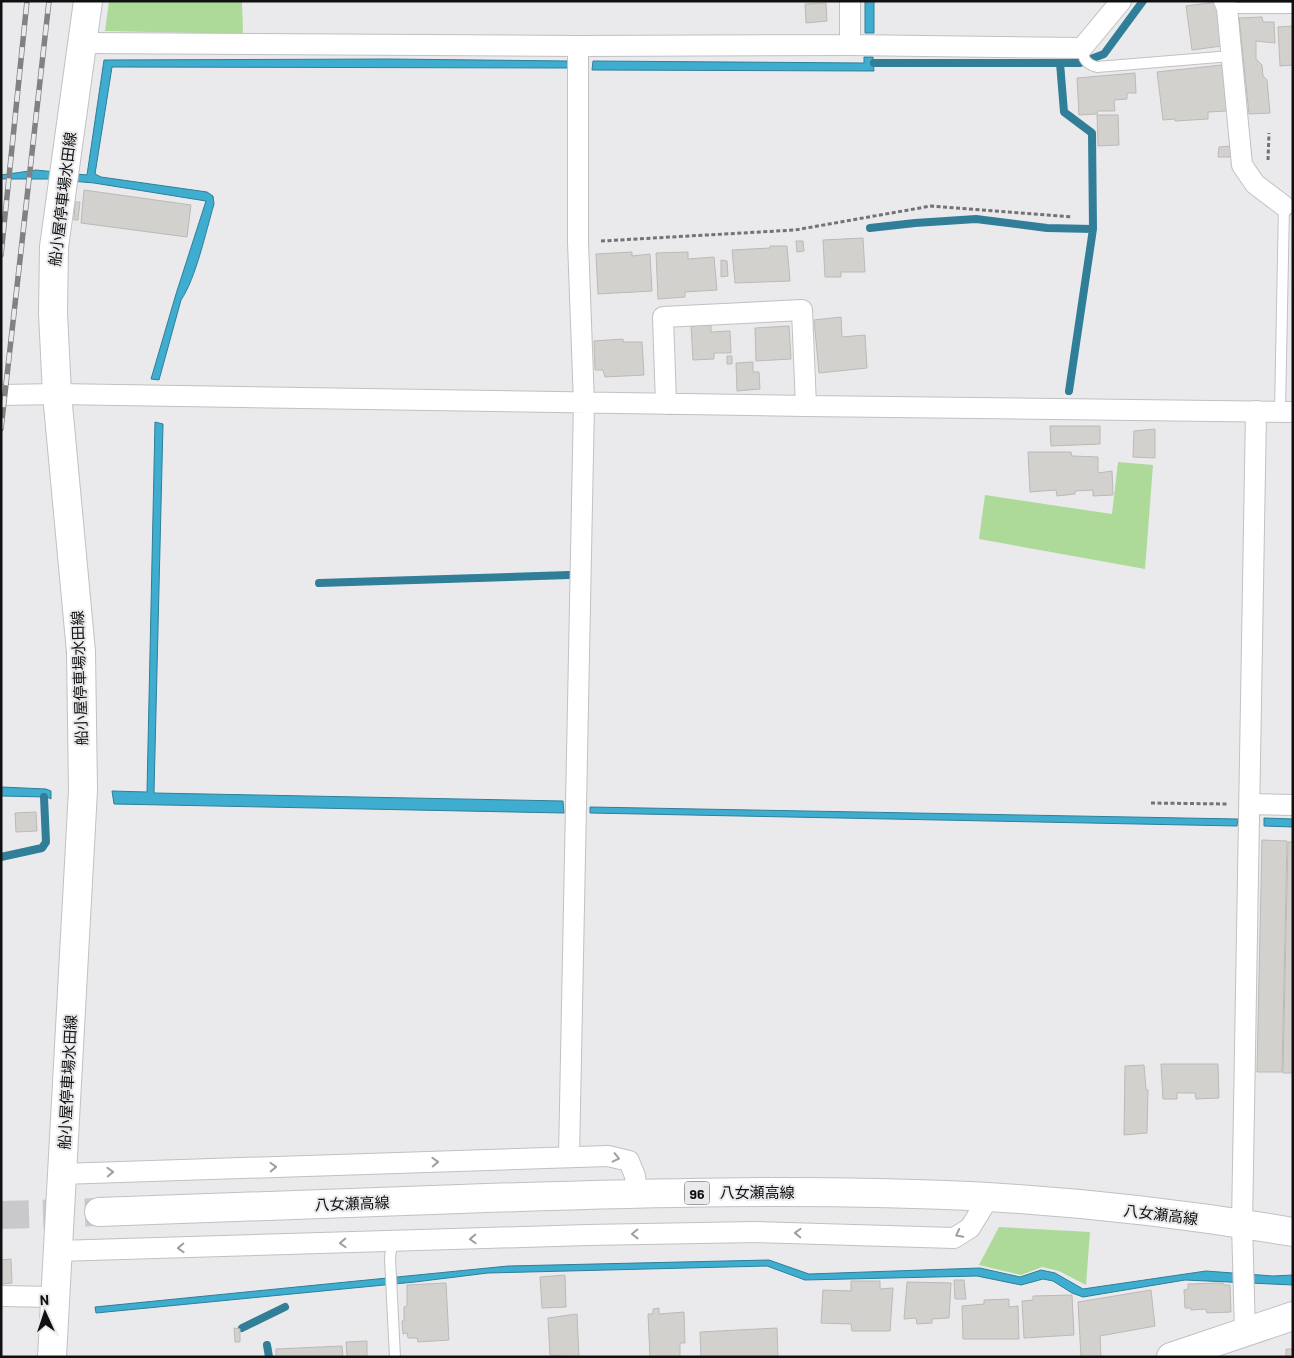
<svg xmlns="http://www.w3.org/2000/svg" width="1294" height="1358" font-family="Barlow,'Noto Sans JP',sans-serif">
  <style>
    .green { fill: #add999 }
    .water { fill: #3eadd0; stroke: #307e97 }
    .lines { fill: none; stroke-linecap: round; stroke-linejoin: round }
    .stream { stroke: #307e97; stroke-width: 8 }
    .building { fill: #d3d1ce; stroke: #bcb9b7 }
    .primary-tunnel { stroke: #c9c9cc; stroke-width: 28; stroke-dasharray: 28 14; stroke-linecap: butt }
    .lane-casing { stroke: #c1c1c4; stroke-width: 12 }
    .street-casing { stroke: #c1c1c4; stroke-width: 22 }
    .secondary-casing { stroke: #c1c1c4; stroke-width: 30 }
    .primary-casing { stroke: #c1c1c4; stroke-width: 30 }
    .path { stroke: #737375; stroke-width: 3; stroke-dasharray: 4 2.5; stroke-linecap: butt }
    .lane { stroke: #fff; stroke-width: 10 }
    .street { stroke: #fff; stroke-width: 20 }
    .secondary { stroke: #fff; stroke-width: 28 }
    .primary { stroke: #fff; stroke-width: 28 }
    .rail-casing { stroke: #818183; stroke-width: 5.5 }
    .rail { stroke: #eaeaed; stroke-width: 4; stroke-dasharray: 11; stroke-linecap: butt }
    .oneway { stroke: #9f9fa0 }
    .labels { text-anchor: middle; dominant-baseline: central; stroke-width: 4; stroke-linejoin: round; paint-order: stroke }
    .shield { fill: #eaeaed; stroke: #515153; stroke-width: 1 }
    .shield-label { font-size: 14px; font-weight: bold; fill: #101011 }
    .street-label { font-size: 15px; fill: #101011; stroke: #eaeaed }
  </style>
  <rect width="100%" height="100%" fill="#eaeaed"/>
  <path class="green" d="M109 1H242L243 34 105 31Z
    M1118 462 1153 465 1145 569 979 539 985 495 1112 514Z
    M999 1227 1090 1232 1086 1285 1059 1271 1042 1267 1021 1275 979 1265Z"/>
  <path class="water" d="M865 1H874V33H865Z
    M864 57H873L874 71 592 70 593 61 864 63Z
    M389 59 567 61 568 68 112 67 95 174 101 177 207 192 213 196 214 204C206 231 196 278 181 300L159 380 151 379 176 294 206 201 94 183 48 179H1V175L36 170 87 175 104 60Z
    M155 422 163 424 154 793 563 801 564 813 114 804 112 791 147 792Z
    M1 787 46 789 51 791V799L47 797 1 796Z
    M590 807 1238 819 1237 826 590 813Z
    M1264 818 1293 819V827L1264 826Z
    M769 1260 809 1274 980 1268 1020 1277 1041 1270 1055 1273 1083 1289 1206 1271 1273 1276 1293 1275V1285L1185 1280 1083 1297 1072 1293 1053 1281 1043 1279 1021 1285 977 1276 805 1280 767 1266 488 1273 415 1282 96 1313 95 1307 508 1266Z"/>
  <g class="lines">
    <path class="stream" d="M874 63H1080L1104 54 1143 1
      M1060 63 1064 112 1092 133 1093 229 1069 391
      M870 228 915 223 976 219 1047 228 1093 229
      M319 583 569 575
      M1 857 42 848 46 842 44 797
      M242 1328 285 1307
      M267 1345 269 1357"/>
  </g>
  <path class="building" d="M1216 2 1222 46 1192 50 1186 6Z
    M826 3 827 21 806 23 805 4Z
    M1262 17 1263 22H1274L1275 43 1256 41V59L1262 65 1263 76 1267 80 1270 113 1249 114 1239 18Z
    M1293 26V65L1280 66 1278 27Z
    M1222 65 1227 111 1208 112V119L1175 121V119L1163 120 1157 72Z
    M1135 73 1136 93H1127V99L1114 100 1115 111H1098L1097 114 1079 115 1077 78Z
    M1097 115H1118L1119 145 1098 146Z
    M1232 146 1233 157H1218L1219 147Z
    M84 190 191 205 187 237 81 223Z
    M75 202H80L78 220H74Z
    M863 238 865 272H841V277H825L823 240Z
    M796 241H803L804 251 797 252Z
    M770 246H787L790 281 735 283 732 250 770 248Z
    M632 252V256L650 254 652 291 598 294 596 254Z
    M688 252V259L714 257 717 290 685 292V297L658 299 656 253Z
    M721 260 727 261 728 276 721 277Z
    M841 317 842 337 865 335 867 368 819 373 814 320Z
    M691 325H711V332L730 331 731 353H714V359L693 360Z
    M789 326 791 359 756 361 755 328Z
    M623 339V342H642L644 375 605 377 603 370H595L594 341Z
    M727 356H732V364H727Z
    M753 362V372H759L760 389 737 391 736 363Z
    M1050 426H1100V444L1051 446Z
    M1155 429V458L1133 457 1134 431Z
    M1028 452H1071L1072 456 1098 457V473L1112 471 1113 495 1093 496V490L1075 491V494L1057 496 1056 490 1030 492Z
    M36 812 37 831 16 832 15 813Z
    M1262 840 1287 841 1282 1072H1257Z
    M1288 842H1293V1073H1283Z
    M1161 1064H1218L1219 1098 1196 1099 1195 1093H1177V1099H1163Z
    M1144 1065 1146 1089 1148 1090 1147 1133 1124 1135 1125 1066Z
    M11 1259 12 1283 1 1284V1260Z
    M565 1275 566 1307 542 1308 540 1277Z
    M954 1280H964L966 1299H955Z
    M851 1281H880V1289L893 1288 890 1331H852L851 1324 821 1323 823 1290 851 1291Z
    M907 1282 951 1283 949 1318 932 1319V1323L917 1324 916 1318 904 1319Z
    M446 1283 449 1340 418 1342 417 1338H408L407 1333 403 1334 402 1321H404V1307L407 1306V1285Z
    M1223 1283 1224 1285H1230L1231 1312 1207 1313 1206 1309 1191 1310V1308H1185L1184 1290 1188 1289V1284Z
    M1151 1290 1155 1326 1100 1336 1101 1357H1081L1078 1302Z
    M1072 1295 1074 1335 1024 1338 1022 1301 1033 1300V1296Z
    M1009 1299V1307L1018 1306 1019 1339H963L962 1306 984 1304V1300Z
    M659 1308V1314L684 1312 685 1343H680V1357H650L648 1314H653V1309Z
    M577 1314 579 1357 550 1355 548 1318Z
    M234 1328 240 1329V1342H235Z
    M777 1328 778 1357H701L700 1332Z
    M367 1341V1357H347L346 1342Z
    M342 1346 343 1357H276V1349Z
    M1286 1349H1293V1357H1286Z"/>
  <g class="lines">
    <path class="primary-tunnel" d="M1 1215 99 1212"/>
    <g class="lane-casing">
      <path id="lane" d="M1227 8H1293
        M1082 48C1083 59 1086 64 1097 67L1231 56
        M1280 411 1284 206
        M392 1242 390 1258 395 1357"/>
    </g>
    <g class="street-casing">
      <path id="street" d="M1224 1 1227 8 1242 165 1255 184 1284 206
        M82 43 578 46 850 45 1082 48 1121 1
        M850 45V1
        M1 395 57 394 806 406 1293 412
        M666 404 663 317 802 310 806 406
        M1250 804 1293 805
        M569 1157 584 403 578 242V46
        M61 1174 608 1156 629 1161 635 1176 637 1193
        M57 1251 587 1235 757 1232 954 1238 970 1228 989 1197
        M1 1296 55 1297
        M1245 1333 1242 1224 1256 411"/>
    </g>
    <g class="secondary-casing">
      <path id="secondary" d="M52 1357 83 790 81 652 57 394 53 313 54 247 88 1
        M1171 1357 1293 1316"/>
    </g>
    <g class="primary-casing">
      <path id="primary" d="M99 1212C219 1208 339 1203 460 1199 636 1193 812 1188 988 1197 1090 1203 1192 1215 1293 1232"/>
    </g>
    <path class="path" d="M1268 160 1269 133
      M601 241 795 230 931 206 1072 217
      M1151 803 1227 804"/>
    <use href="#lane" class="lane"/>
    <use href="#street" class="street"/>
    <use href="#secondary" class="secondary"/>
    <use href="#primary" class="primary"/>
    <g class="rail-casing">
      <path id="rail" d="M1 255 27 1
        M1 429 49 1"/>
    </g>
    <use href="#rail" class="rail"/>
  </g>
  <defs><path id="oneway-chevron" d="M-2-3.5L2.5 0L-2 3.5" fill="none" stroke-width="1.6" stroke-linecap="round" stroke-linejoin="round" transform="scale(1.25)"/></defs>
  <g class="oneway">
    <use href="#oneway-chevron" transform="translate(616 1158) rotate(13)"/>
    <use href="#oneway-chevron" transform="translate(435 1162) rotate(-2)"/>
    <use href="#oneway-chevron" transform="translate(273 1167) rotate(-2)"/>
    <use href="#oneway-chevron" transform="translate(110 1172) rotate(-2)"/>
    <use href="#oneway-chevron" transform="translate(798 1233) rotate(-178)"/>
    <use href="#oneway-chevron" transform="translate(635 1234) rotate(179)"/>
    <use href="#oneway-chevron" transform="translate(959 1234) rotate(153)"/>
    <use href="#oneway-chevron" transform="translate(473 1239) rotate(178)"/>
    <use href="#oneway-chevron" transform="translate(343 1243) rotate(178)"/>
    <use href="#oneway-chevron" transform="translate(181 1248) rotate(178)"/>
  </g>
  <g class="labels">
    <rect class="shield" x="684.5" y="1181.5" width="25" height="23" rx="4"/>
    <g class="shield-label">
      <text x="697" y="1193">96</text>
    </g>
    <g class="street-label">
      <text transform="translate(62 199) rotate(-83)">船小屋停車場水田線</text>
      <text transform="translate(79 678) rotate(-92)">船小屋停車場水田線</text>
      <text transform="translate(67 1082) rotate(-87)">船小屋停車場水田線</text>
      <text x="757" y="1192">八女瀬高線</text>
      <text transform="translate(352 1203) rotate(-2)">八女瀬高線</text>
      <text transform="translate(1161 1214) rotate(7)">八女瀬高線</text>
    </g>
  </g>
  <rect width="1294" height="1358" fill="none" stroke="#101011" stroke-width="5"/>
  <g transform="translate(45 1313) rotate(357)" stroke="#eaeaed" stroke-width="4" paint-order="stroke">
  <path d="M0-4L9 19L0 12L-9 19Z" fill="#101011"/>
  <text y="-8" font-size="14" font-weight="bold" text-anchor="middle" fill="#101011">N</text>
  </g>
</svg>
